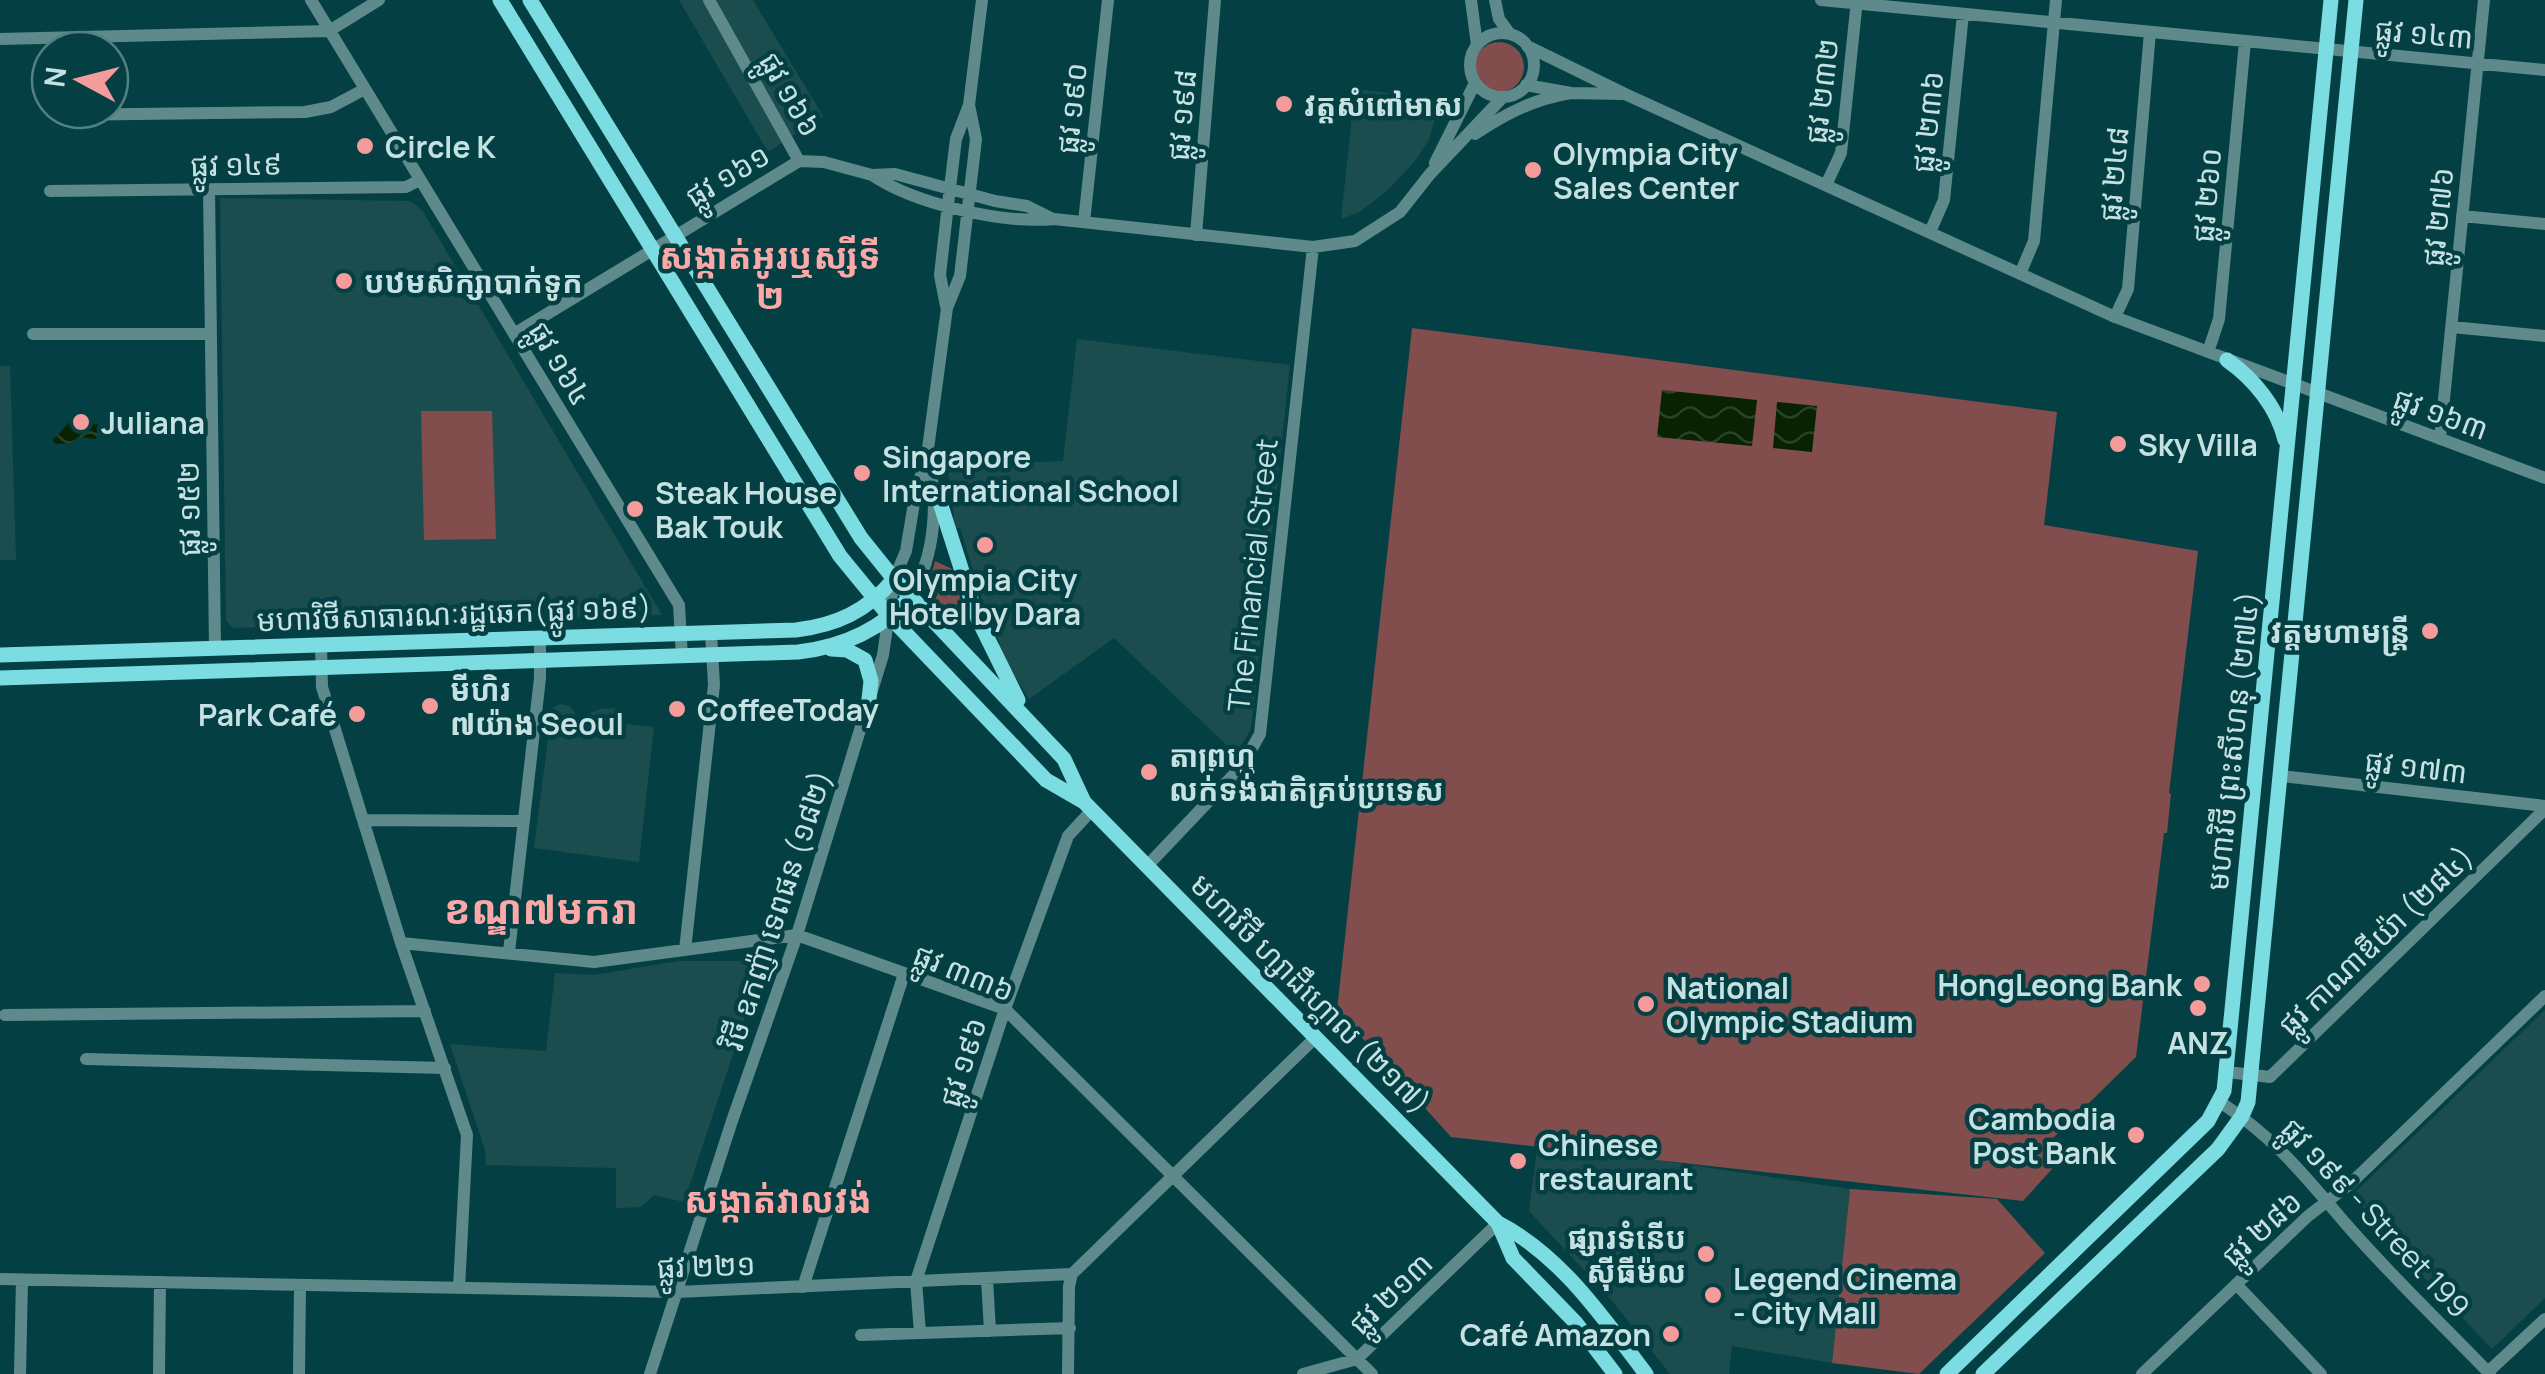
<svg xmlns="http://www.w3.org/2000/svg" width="2545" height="1374" font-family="Manrope,'Noto Sans Khmer',sans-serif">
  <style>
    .built { fill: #1b4d4f }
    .grass { fill: #824d4d }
    .water { fill: url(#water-waves) }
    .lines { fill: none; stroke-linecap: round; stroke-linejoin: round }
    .minor { stroke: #5e8a8c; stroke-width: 12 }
    .major { stroke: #7bdce1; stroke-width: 15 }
    .poi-dot { fill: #f59b9b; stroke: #044043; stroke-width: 4 }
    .labels { text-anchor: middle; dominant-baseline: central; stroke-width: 9; stroke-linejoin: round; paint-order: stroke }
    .street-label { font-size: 30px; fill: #c6e1e2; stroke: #044043 }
    .poi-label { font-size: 30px; font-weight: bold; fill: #c6e1e2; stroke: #044043; text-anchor: start }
    .quarter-label { font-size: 35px; font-weight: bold; fill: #fca8a8; stroke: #044043 }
    .district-label { font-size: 40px; font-weight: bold; fill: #fca8a8; stroke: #044043 }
  </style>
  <defs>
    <pattern id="water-waves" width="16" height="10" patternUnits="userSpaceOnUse" patternTransform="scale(2.5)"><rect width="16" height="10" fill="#082202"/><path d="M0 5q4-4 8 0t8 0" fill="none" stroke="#2a4227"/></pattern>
  </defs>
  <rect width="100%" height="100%" fill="#044043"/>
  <path class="built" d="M679 0H753L823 116 768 152Z
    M1355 89 1440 99 1429 140 1414 162 1386 192 1359 212 1341 219Z
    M220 198 410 201 422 210 662 615 233 628 226 621Z
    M1077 339 1290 365 1251 729 1236 754 1114 638 1029 699 997 646 1000 643 988 619 960 528H955L948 466 1063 461Z
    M0 366H10L16 560H0Z
    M560 704 570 706 578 718 600 709 618 708 617 723 654 727 639 862 534 848 549 731 546 720 552 708Z
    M679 961H764L684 1202 654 1195 641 1207 616 1208V1168L486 1165 485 1150 450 1044 546 1051 555 973 594 975Z
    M2545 1010V1298L2492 1349 2349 1198Z
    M1538 1142 1850 1189 1832 1363 1732 1346 1729 1374H1670L1609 1297 1529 1211Z"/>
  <path class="grass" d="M1474 67a25 25 0 1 1 50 0a25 25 0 1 1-50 0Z
    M1412 328 2057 412 2044 525 2198 551 2169 793 2171 794 2167 833H2164L2136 1057 2050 1141 2063 1157 2023 1201 1451 1137 1337 1010Z
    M421 411H492L496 539 424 540Z
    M935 561 952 569 964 612 957 627C926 608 926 595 935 561Z
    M1850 1189 1997 1199 2045 1253 1919 1374 1832 1363Z"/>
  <path class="water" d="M1662 390 1757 400 1752 446 1657 437Z
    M1777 402 1817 406 1812 452 1773 448Z
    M76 418 84 425 98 424 96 439 79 437 72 443 55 444 53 440 71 420Z"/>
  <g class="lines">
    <path class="minor" d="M311 0 679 605 682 657
      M709 0 799 161
      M1471 0 1477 45
      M1495 0 1499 19 1510 34
      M1821 0 2545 70
      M1470 65a32 32 0 1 1 64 0a32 32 0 1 1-64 0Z
      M0 39 329 31 379 0
      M1527 46 1625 94 2115 317 2545 478
      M1526 85 1571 93 1623 94
      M56 115 305 112 331 107 365 89
      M1475 134C1507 113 1534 99 1571 93
      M1435 163 1475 83
      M872 175C915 204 1002 224 1054 219L1313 247 1355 241 1400 212 1430 174 1503 97
      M1826 185 1841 153 1857 0
      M209 189 215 648
      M50 191 406 187 420 180
      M2462 216 2545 224
      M1084 222 1108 0
      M1930 232 1944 200 1963 14
      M1196 235 1215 0
      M2020 274 2034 241 2056 0
      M946 306 940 275 948 204 956 139 969 105 982 0
      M2115 317 2128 289 2150 32
      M2452 327 2545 336
      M33 334H211
      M514 334 799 161 824 162 872 175 895 174 995 201 1027 206 1051 218
      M2208 352 2219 319 2245 41
      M2440 439 2484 0
      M911 596C935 556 939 503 928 459
      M321 645 322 687 401 943 467 1135 459 1288
      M2281 776 2545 806
      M363 820 524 821
      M1147 866 1242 766 1260 734 1313 247
      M401 943 594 962 797 935 1005 1009 1372 1374
      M685 950 714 685 711 633
      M509 952 540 678V638
      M5 1015 425 1011
      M86 1059 445 1068
      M2227 1072 2270 1077 2545 809
      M2220 1102C2275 1138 2304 1175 2346 1224 2391 1276 2442 1324 2490 1374
      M0 1279 677 1292 1072 1274 1316 1037
      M987 1279 990 1331
      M2236 1284 2321 1374
      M803 1287 904 974
      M920 1333 916 1281 1005 1009 1068 836 1092 810
      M861 1335 1070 1328
      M2488 1372 2545 1319
      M20 1374 22 1280
      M159 1374 160 1282
      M299 1374 300 1285
      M650 1374 732 1121 797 935 883 655 894 579 906 551 916 491 927 456 947 308 960 276 976 139 969 105
      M1068 1374 1069 1286 1072 1274
      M1303 1374 1357 1359 1498 1223
      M2142 1374 2308 1216 2350 1184 2545 996"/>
    <path class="major" d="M500 0 840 556 890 617 1046 780 1084 802 1498 1223C1561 1255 1604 1319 1646 1374
      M530 0 861 538 894 579 1064 759 1084 802
      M2227 360C2254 379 2277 407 2285 440
      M936 490 976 615 1018 700
      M831 649 847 650 865 660 871 681 868 708
      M0 655 796 630C837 625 867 611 894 579
      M0 678 798 652C843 647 881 630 911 596
      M1498 1223 1513 1258 1576 1323 1615 1374
      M1947 1374 2208 1121 2224 1091 2331 0
      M1983 1374 2218 1149 2242 1116 2248 1102 2356 0"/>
  </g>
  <g class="poi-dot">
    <circle cx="1284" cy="104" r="10"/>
    <circle cx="365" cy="146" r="10"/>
    <circle cx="1533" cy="170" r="10"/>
    <circle cx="344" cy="281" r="10"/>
    <circle cx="81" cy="422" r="10"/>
    <circle cx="2118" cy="444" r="10"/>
    <circle cx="862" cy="473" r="10"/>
    <circle cx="635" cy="509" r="10"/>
    <circle cx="985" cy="545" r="10"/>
    <circle cx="2430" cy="631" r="10"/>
    <circle cx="430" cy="706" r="10"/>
    <circle cx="677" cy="709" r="10"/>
    <circle cx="357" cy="714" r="10"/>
    <circle cx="1149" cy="772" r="10"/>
    <circle cx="2202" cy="984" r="10"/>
    <circle cx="1646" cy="1004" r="10"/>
    <circle cx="2198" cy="1008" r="10"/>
    <circle cx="2136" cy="1135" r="10"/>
    <circle cx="1518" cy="1161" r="10"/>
    <circle cx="1706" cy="1254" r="10"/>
    <circle cx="1713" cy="1295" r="10"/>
    <circle cx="1671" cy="1334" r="10"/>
  </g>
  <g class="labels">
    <g class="street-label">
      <text transform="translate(2424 33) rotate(5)">ផ្លូវ ១៤៣</text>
      <text transform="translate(1821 91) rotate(-83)">ផ្លូវ ២៣២</text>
      <text transform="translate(791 94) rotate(60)">ផ្លូវ ១៦៦</text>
      <text transform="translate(1071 108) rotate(-84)">ផ្លូវ ១៩០</text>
      <text transform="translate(1181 115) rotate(-85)">ផ្លូវ ១៩៨</text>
      <text transform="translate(1927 122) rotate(-84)">ផ្លូវ ២៣៦</text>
      <text transform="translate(236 164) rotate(-1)">ផ្លូវ ១៤៩</text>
      <text transform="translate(2113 174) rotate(-85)">ផ្លូវ ២៤៨</text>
      <text transform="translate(727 175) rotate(-31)">ផ្លូវ ១៦១</text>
      <text transform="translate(2206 195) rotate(-85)">ផ្លូវ ២៦០</text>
      <text transform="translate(2437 217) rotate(-84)">ផ្លូវ ២៧៦</text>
      <text transform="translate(561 363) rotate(59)">ផ្លូវ ១៦៤</text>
      <text transform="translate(2441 413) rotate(20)">ផ្លូវ ១៦៣</text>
      <text transform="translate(188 509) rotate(-91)">ផ្លូវ ១៥២</text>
      <text transform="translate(1252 575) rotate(-84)">The Financial Street</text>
      <text transform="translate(454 613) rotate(-2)">មហាវិថីសាធារណៈរដ្ឋឆេក(ផ្លូវ ១៦៩)</text>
      <text transform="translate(2232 741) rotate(-84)">មហាវិថី ព្រះសីហនុ (២៧៤)</text>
      <text transform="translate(2416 766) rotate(7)">ផ្លូវ ១៧៣</text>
      <text transform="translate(776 910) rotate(-72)">វិថី ឧកញ៉ា ទេពផន (១៨២)</text>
      <text transform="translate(2375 940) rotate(-44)">ផ្លូវ កាណាឌីយ៉ា (២៨៤)</text>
      <text transform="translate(964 972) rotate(22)">ផ្លូវ ៣៣៦</text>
      <text transform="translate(1311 993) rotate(45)">មហាវិថី ហ្សាដឹហ្គោល (២១៧)</text>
      <text transform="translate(962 1062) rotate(-72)">ផ្លូវ ១៩៦</text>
      <text transform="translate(2376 1217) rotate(47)">ផ្លូវ ១៩៩ - Street 199</text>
      <text transform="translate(2261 1228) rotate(-42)">ផ្លូវ ២៨៦</text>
      <text transform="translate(706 1265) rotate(-2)">ផ្លូវ ២២១</text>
      <text transform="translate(1390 1293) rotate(-44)">ផ្លូវ ២១៣</text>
    </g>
    <g class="poi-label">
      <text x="1304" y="104">វត្តសំពៅមាស</text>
      <text x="385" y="146">Circle K</text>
      <text x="1553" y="153">Olympia City<tspan x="1553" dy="34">Sales Center</tspan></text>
      <text x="364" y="281">បឋមសិក្សាបាក់ទូក</text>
      <text x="101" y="422">Juliana</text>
      <text x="2138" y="444">Sky Villa</text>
      <text x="882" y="456">Singapore<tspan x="882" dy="34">International School</tspan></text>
      <text x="655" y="492">Steak House<tspan x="655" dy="34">Bak Touk</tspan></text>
      <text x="985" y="579" text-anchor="middle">Olympia City<tspan x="985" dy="34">Hotel by Dara</tspan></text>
      <text x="2410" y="631" text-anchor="end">វត្តមហាមន្រ្តី</text>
      <text x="450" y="689">មីហិរ<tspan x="450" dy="34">៧យ៉ាង Seoul</tspan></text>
      <text x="697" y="709">CoffeeToday</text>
      <text x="337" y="714" text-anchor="end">Park Café</text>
      <text x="1169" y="755">តាព្រហ្ម<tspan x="1169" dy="34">លក់ទង់ជាតិគ្រប់ប្រទេស</tspan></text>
      <text x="2182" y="984" text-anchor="end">HongLeong Bank</text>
      <text x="1666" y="987">National<tspan x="1666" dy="34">Olympic Stadium</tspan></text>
      <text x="2198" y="1042" text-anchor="middle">ANZ</text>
      <text x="2116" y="1118" text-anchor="end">Cambodia<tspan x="2116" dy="34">Post Bank</tspan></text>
      <text x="1538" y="1144">Chinese<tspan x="1538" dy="34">restaurant</tspan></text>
      <text x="1686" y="1237" text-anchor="end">ផ្សារទំនើប<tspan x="1686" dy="34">ស៊ីធីម៉ល</tspan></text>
      <text x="1733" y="1278">Legend Cinema<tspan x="1733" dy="34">- City Mall</tspan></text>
      <text x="1651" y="1334" text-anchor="end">Café Amazon</text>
    </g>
    <g class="quarter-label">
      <text x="770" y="256">សង្កាត់អូរឬស្សីទី<tspan x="770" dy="40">២</tspan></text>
      <text x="778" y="1200">សង្កាត់វាលវង់</text>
    </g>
    <g class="district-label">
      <text x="541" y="908">ខណ្ឌ៧មករា</text>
    </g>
  </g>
  <g transform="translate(80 80) rotate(277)"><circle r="48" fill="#044043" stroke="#528083" stroke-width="2.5"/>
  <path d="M0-8L18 38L0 25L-18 38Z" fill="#f59b9b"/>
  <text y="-15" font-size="28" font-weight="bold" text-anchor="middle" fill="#c6e1e2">N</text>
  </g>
</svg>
